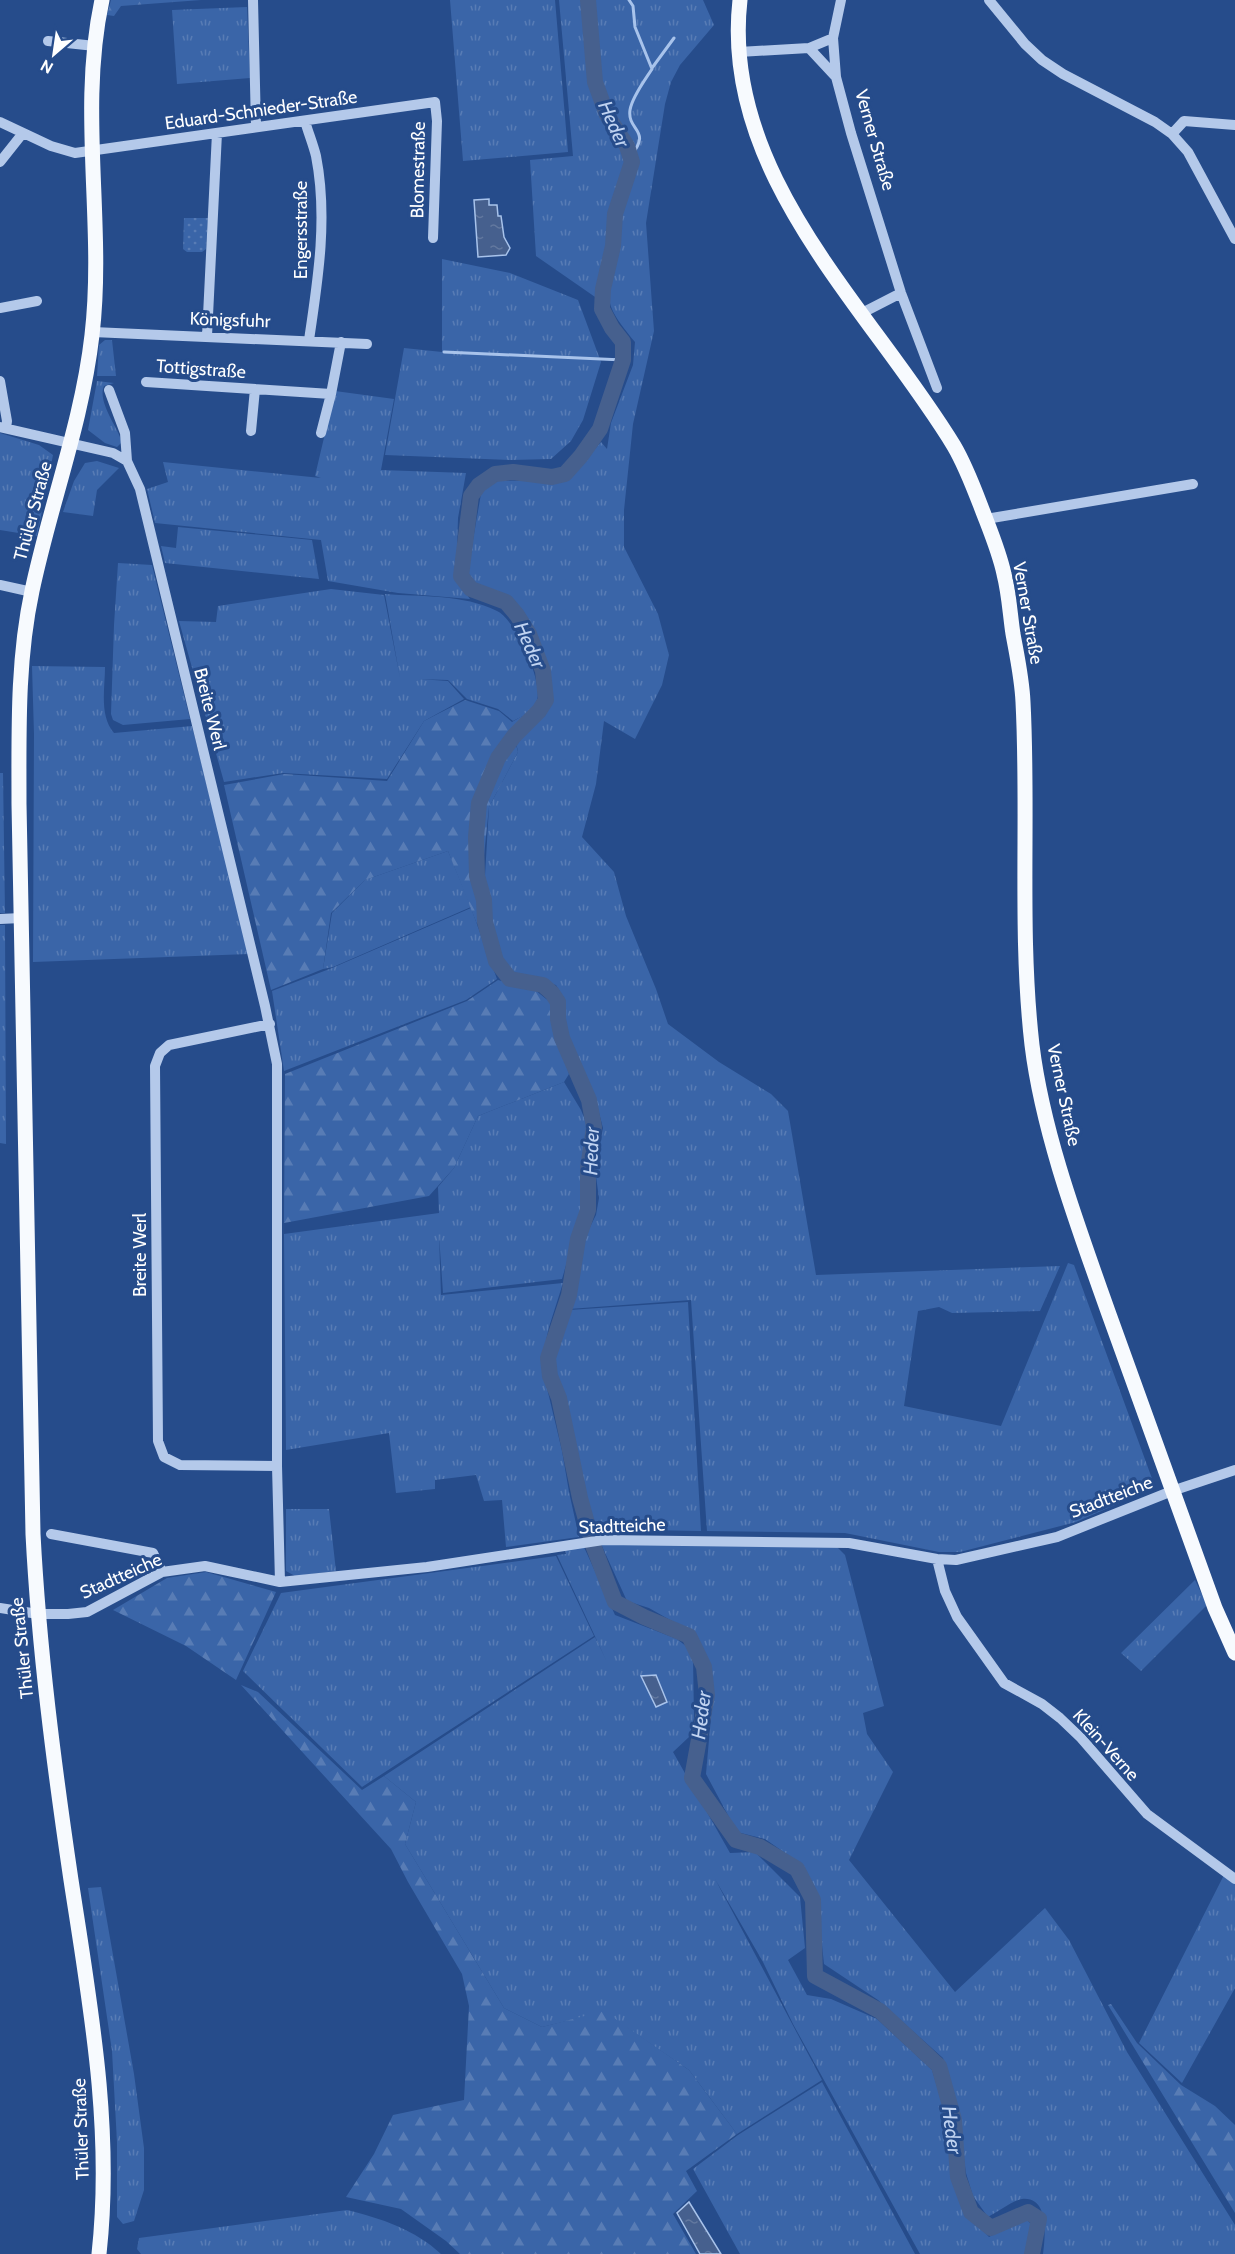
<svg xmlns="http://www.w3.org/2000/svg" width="1235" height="2254" font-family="Cabin,sans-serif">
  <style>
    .grass { fill: url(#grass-tufts) }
    .forest { fill: url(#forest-firs) }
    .park { fill: url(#park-dots) }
    .water { fill: url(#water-ripples); stroke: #a8c3eb; stroke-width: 1.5 }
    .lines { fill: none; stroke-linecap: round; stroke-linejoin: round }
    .stream { stroke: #a8c3eb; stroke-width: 3 }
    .river { stroke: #46608e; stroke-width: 16 }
    .minor { stroke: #b4c9ea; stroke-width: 10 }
    .major { stroke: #f7fafe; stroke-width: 15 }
    .labels { text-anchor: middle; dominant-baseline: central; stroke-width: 6; stroke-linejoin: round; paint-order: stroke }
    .street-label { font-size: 18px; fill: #fff; stroke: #264c8b }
    .water-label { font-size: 20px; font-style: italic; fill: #c0d3f1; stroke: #264c8b }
  </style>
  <defs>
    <pattern id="grass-tufts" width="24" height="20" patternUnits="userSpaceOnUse" patternTransform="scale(1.5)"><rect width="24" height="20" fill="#3a65a8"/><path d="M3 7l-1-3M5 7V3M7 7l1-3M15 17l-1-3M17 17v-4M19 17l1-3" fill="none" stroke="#587cb5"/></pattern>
    <pattern id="forest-firs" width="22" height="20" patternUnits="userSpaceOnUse" patternTransform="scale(1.5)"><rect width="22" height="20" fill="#3a65a8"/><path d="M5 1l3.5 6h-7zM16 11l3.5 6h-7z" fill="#587cb5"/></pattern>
    <pattern id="park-dots" width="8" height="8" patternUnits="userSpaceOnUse" patternTransform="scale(1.5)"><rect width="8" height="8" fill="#3a65a8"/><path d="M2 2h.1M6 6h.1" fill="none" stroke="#587cb5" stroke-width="1.8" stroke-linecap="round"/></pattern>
    <pattern id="water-ripples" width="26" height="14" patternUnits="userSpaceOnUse" patternTransform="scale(1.5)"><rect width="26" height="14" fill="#46608e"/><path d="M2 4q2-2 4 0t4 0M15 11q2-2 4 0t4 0" fill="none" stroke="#62789f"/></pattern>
  </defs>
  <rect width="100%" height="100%" fill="#264c8b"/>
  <path class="grass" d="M450 0H555L568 152 463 161Z
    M559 0H582L590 78 596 97 607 122 620 141 629 165 611 211 608 247 598 287V299L536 256 530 160 573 156Z
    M590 0H703L714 25 680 65 671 82 665 104 646 223 654 331 633 424 624 510V547L658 614 669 655 662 685 635 739 604 721 596 784 582 837 614 872 626 916 656 989 668 1024 719 1062 771 1094 788 1111 816 1275 1060 1266 1040 1311 952 1313 939 1307 918 1311 904 1406 1001 1426 1068 1263 1074 1265 1154 1484 1147 1491 1076 1522 960 1552H939L845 1533 707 1531 691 1300 569 1309 573 1299 584 1239 596 1215 599 1198 595 1169 603 1128 594 1094 568 1037 563 997 556 985 514 974 501 958 491 925 485 876 489 807 518 752 516 742C527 731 544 719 550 704 558 678 529 615 509 598 500 591 485 588 474 585L467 575 482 488 498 481 567 480 601 442 607 449 611 423 633 365 635 342C595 294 612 300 618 246 620 232 618 219 622 205 625 195 637 170 635 161 632 139 609 115 602 91 593 63 593 30 590 0Z
    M247 7 250 78 177 84 172 10Z
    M442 259 510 273 578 300 601 362 583 420 571 441 551 459 511 460 385 455 404 348 442 352Z
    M105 340H112L116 376H97L99 345Z
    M97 381 114 383 104 386C97 401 117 426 122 442L117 447 105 443 88 430Z
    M335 391 394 399 381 470 466 473 458 518 456 580 470 599 398 593 328 581 321 540 155 523 147 489 168 482 163 462 321 478 315 476Z
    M0 433 39 445 53 455 37 536 0 530Z
    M97 461 119 468 97 490 93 516 63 512 74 481 85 463Z
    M178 527 312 540 319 579 165 563 161 546 176 548Z
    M118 563 152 565 190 719 123 725 113 720 111 714 114 625Z
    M331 589 384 595 400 678 385 594C422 597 463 594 497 611 515 619 543 681 537 700 533 711 523 716 513 721L498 709 467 699 448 680 418 679 448 681 464 699 424 721 387 779 283 773 224 782 179 621 216 622 218 606Z
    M32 666 105 667C105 688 99 716 114 733L192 726 249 954 33 962 34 734Z
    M0 773H3L5 913H0Z
    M448 851 471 907 333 967 323 969 332 913 365 880Z
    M471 908 497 979 466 1000 284 1071 272 991 332 968Z
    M0 925H5L6 1144 0 1143Z
    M564 1082 581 1110 587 1125 582 1165 583 1206 562 1279 443 1293 439 1235 441 1295 563 1283 549 1327 541 1363 562 1451 569 1492 579 1537 506 1547 502 1500 484 1501 476 1475 435 1480V1489L396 1493 389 1433 286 1450 284 1234 439 1213 438 1187 454 1168 478 1116Z
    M688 1302 701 1531 595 1529C583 1486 575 1442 564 1399 561 1385 553 1373 554 1359 554 1343 563 1325 569 1310Z
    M286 1509H329L336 1571 295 1576 286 1571Z
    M601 1544 837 1547 845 1555 884 1706 863 1713 867 1734 893 1772 849 1860 955 1992 1045 1908 1069 1940 1127 2052 1235 2225V2254H1043C1045 2238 1050 2196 1022 2199 1014 2200 996 2213 988 2217L973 2196 966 2173 958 2117 943 2058 878 2000 824 1964 817 1898 801 1864 765 1839 737 1832 706 1774 713 1694 709 1664 693 1633 649 1608 627 1601Z
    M583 1545 615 1615 677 1639 687 1647 693 1659 694 1718 689 1737 673 1752 730 1853 755 1852 800 1897 805 1948 788 1960 807 1995 831 1999 877 2019 932 2070 947 2119 953 2176 967 2214 989 2237 1025 2218 1031 2224 1025 2254H920L793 2024 763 1962 715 1879 822 2080 737 2134 689 2070 604 2012 542 2027 504 2008 405 1844 416 1802 384 1776 595 1637 607 1662 557 1555 566 1554 565 1550Z
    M556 1556 594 1636 362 1787 243 1671 281 1593Z
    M1195 1580 1207 1605 1141 1671 1121 1653Z
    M1224 1875 1235 1883V1988L1182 2083 1139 2043Z
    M101 1887 134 2074 144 2148V2190L134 2221 123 2224 117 2217V2142L112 2051 88 1888Z
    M822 2082 915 2254H740L693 2169 738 2135Z
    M347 2210C380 2218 416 2230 441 2254H141L137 2249 139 2238Z"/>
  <path class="forest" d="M111 0H201L121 6 114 16 107 15Z
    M465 700 499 711 512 722 534 709 541 716 515 741 518 752 489 807 477 924 448 851 365 880 331 913 323 969 271 990 224 785 284 774 387 781 424 721Z
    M498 980 535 990 550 1002 556 1034 569 1074 564 1082 478 1116 454 1168 429 1196 284 1223 285 1074 467 1001Z
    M206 1572 276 1592 236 1680 186 1646 113 1610 167 1578Z
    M241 1685 258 1692 362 1790 384 1776 416 1802 405 1844 504 2008 542 2027 604 2011 689 2070 737 2134 686 2171 697 2191 673 2214 696 2254H460L446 2241 401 2209 346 2197 374 2154 393 2115 464 2100 469 2006 462 1974 408 1882 391 1849Z
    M1111 2004 1137 2043 1181 2085 1215 2106 1235 2125V2213L1108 2005Z"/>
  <path class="park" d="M184 218H208L206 249 202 252H187L183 249Z"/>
  <path class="water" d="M489 199V205H497L498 216H501L504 237 510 248 506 255 478 257 474 200Z
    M656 1675 667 1702 656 1707 641 1676Z
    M689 2202 721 2254H700L677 2213Z"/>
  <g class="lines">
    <path class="stream" d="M629 0 633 6 635 27 652 69C645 80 632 97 630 110 627 132 653 129 630 157
      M652 68 674 38
      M444 352 623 360"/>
    <path class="river" d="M588 0 595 82 607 115 627 146 632 162 615 214 613 246 603 289 602 309 612 328 623 342V360L600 429 581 456 565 474 552 477 513 472 495 474 479 485 471 496 461 576 471 589 506 602 517 615 529 634 543 671 546 700 539 711 514 736 498 758 479 803 476 837 477 876 484 900 485 922 496 961 510 979 543 985 552 993 558 1002V1019L562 1038 589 1100 594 1127 588 1168V1210L578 1239 569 1295 548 1358 550 1376 559 1398 580 1498 593 1545 615 1602 644 1617 689 1636 704 1667 707 1695 692 1778 736 1840 760 1847 797 1869 813 1900 815 1976 880 2011 939 2066 954 2120 958 2177 971 2212 991 2228 1028 2212 1039 2219 1032 2254"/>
    <path class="minor" d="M253 0 256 127
      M989 0 1025 44 1042 60 1063 74 1155 122 1172 134 1188 152 1235 239
      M48 41 95 46
      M809 48 836 77 851 133 901 293 937 388
      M739 52 809 48 833 38
      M836 77 833 38 841 0
      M305 121C308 132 313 144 316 156 328 217 318 280 309 340
      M0 122 51 146 75 153 435 102 437 121 433 238
      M1172 134 1184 121 1235 125
      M0 162 23 133
      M0 308 37 301
      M862 313 901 293
      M93 332 367 344
      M207 336 217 133
      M0 381 7 421 6 428
      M146 382 331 394 341 342
      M109 390 125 433 127 461
      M0 427 113 453 127 461 140 489 265 1006 277 1064V1466L280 1582
      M251 431 255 389
      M321 433 331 394
      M986 519 1193 484
      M0 585 32 592
      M0 919 21 918
      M270 1024 169 1045 160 1053 155 1066 158 1441 164 1457 180 1465 277 1466
      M51 1534 153 1553 162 1572
      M937 1559 945 1591 957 1617 1004 1683 1042 1704 1060 1718 1081 1738 1147 1814 1235 1879
      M0 1608 38 1614H68L87 1612 162 1572 205 1566 280 1582 427 1567 603 1540 849 1543 937 1559 956 1560 1057 1537 1172 1491 1235 1470"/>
    <path class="major" d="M740 0C720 175 871 309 954 446 967 468 976 494 985 517 992 535 1000 555 1004 574 1009 593 1010 614 1013 634 1017 656 1022 679 1023 702 1029 816 1019 931 1032 1045 1043 1135 1080 1232 1110 1317 1145 1415 1180 1512 1215 1608L1235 1653
      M99 2254C113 2128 90 2004 71 1880 54 1765 39 1650 33 1534L19 804C19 733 17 661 32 591 50 505 82 423 92 335 105 224 78 111 102 0"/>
  </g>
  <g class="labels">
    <g class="street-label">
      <text transform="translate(261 110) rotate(-8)">Eduard-Schnieder-Straße</text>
      <text transform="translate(875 140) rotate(74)">Verner Straße</text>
      <text transform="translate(418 170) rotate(-89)">Blomestraße</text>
      <text transform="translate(301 230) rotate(-90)">Engersstraße</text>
      <text transform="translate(230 320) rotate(2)">Königsfuhr</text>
      <text transform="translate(201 369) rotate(4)">Tottigstraße</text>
      <text transform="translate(33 511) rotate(-75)">Thüler Straße</text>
      <text transform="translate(1028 613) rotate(80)">Verner Straße</text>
      <text transform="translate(210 709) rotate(76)">Breite Werl</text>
      <text transform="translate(1064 1095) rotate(78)">Verner Straße</text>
      <text transform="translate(140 1255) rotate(-90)">Breite Werl</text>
      <text transform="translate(1111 1497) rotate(-21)">Stadtteiche</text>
      <text transform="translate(622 1526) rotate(-2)">Stadtteiche</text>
      <text transform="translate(121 1576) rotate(-24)">Stadtteiche</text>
      <text transform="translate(22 1648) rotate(-96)">Thüler Straße</text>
      <text transform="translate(1106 1745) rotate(48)">Klein-Verne</text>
      <text transform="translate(81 2129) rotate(-92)">Thüler Straße</text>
    </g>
    <g class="water-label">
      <text transform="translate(614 124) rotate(66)">Heder</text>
      <text transform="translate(530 645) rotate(66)">Heder</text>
      <text transform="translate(591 1151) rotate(-88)">Heder</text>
      <text transform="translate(701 1715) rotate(-83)">Heder</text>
      <text transform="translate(952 2130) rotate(82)">Heder</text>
    </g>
  </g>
  <g transform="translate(54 54) rotate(209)" stroke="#264c8b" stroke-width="4.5" paint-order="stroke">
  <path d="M0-4.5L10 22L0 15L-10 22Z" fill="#ffffff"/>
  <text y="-9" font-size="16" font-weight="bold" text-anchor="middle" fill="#ffffff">N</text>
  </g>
</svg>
